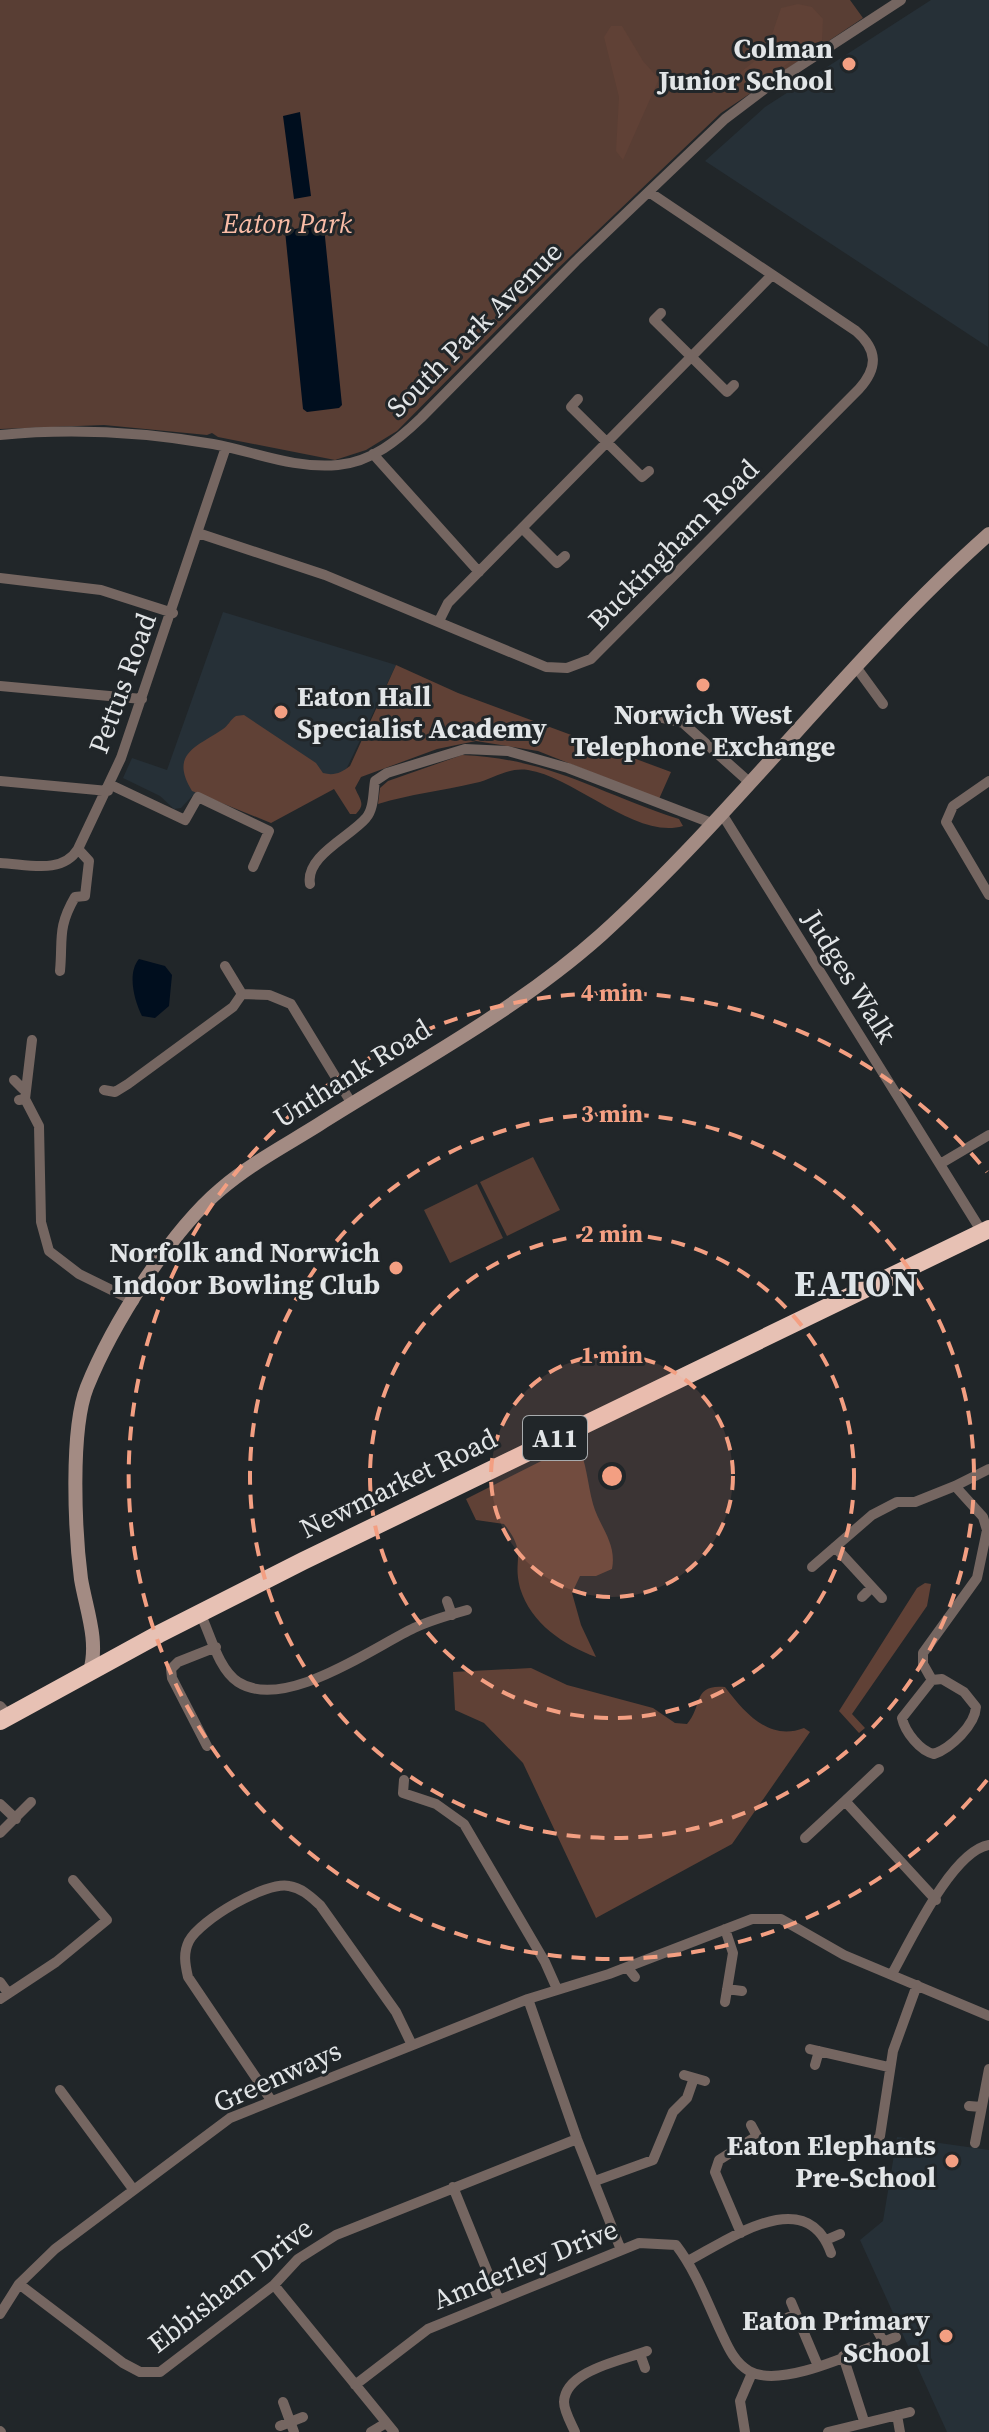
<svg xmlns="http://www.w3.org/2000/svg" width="989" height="2432" font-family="'Source Serif 4',serif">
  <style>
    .built { fill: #263037 }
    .green { fill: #593e34 }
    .forest { fill: #604136 }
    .water { fill: #000e1e }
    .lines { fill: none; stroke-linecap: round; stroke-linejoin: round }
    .street { stroke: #756661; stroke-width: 10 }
    .secondary { stroke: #a38b83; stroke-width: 14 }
    .highway { stroke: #e7c1b4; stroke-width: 18 }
    .ring { fill: none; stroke: #f39f82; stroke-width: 4; stroke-dasharray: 14 10 }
    .poi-dot { fill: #f39f82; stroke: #212629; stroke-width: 3 }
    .labels { text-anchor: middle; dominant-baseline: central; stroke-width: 6; stroke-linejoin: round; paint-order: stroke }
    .shield { fill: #212629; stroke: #a8acae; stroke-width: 2 }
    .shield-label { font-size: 26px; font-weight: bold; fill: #e2e5e7 }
    .poi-label { font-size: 28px; font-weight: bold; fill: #e2e5e7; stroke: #212629; text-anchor: end }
    .park-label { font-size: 28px; font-style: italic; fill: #f9bca6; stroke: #212629 }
    .street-label { font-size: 28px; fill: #e2e5e7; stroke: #212629 }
    .district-label { font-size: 36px; font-weight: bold; letter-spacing: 2px; fill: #dee4e8; stroke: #212629 }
    .centre { fill: #f39f82; stroke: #212629; stroke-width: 4 }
    .ring-label { font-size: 24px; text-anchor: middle; font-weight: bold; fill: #f39f82; stroke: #212629; stroke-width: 6; stroke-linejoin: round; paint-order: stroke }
  </style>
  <rect width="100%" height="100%" fill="#212629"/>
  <path class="built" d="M931 0H989L988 347 705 161 765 107Z
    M223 612 396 665 343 776 197 791 181 808 174 809 160 796 123 778 132 758 167 770Z
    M897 2137 989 2150V2432H947L860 2240 883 2221Z"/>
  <path class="green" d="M0 0H850L863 18 721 113 551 275 397 431 366 450 335 460 218 437 212 433 207 435 104 425 0 429Z
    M533 1157 560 1210 507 1236 480 1182Z
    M477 1184 503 1238 450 1263 424 1210Z"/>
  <path class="forest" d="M798 4 812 7 823 19 822 40 762 81 752 85 738 83 741 72 766 52 781 8Z
    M611 26H622L643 61 659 79 623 160 616 151 619 97 604 37Z
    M396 665 458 693 671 772 659 799 538 751 476 741 437 749 361 777 355 788C360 800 366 804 356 814H350L334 789 271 823 192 791C169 753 197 747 223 729 228 726 230 720 236 716L244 715 316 763 323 773C334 776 341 773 350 766Z
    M462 755C552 759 597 793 679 819L683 826C636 840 575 777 528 770 507 767 494 779 475 783 442 791 410 794 378 804L380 788 388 781Z
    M577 1443C587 1463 587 1482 593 1504 600 1528 617 1543 612 1569L596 1576H580L572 1593 581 1625 596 1657C564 1645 531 1624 520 1588 512 1558 528 1554 504 1524L476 1520 466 1499Z
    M925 1583 931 1584 927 1606 852 1714 865 1728 859 1733 839 1711 917 1588Z
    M531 1668 567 1685 653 1708 675 1723 687 1724C703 1706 692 1684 725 1687 744 1712 769 1742 804 1728L810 1732 732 1844 596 1918 523 1763 484 1723 455 1710 453 1672Z"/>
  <path class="water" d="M300 112 311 196 294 199 283 116Z
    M320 224 324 227 342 405 339 408 307 412 303 409 285 231Z
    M139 959 165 966 172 975 169 1006 155 1018 142 1016C134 1000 127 973 139 959Z"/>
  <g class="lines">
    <path class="street" d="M661 313 654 320 727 392 734 385
      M578 399 571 407 642 477 649 471
      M0 435C70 428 143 432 213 444 256 452 293 469 338 465 372 462 398 440 421 418L576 261 725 119 766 88 901 0
      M373 454 479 572
      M522 528 557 563 565 556
      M198 533 325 575 546 667 567 668 591 659 859 389C878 368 878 350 856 331L649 192
      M0 578 101 590 173 613
      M439 621 448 603 772 275
      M856 667 883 704
      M0 686 142 699
      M662 718 683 723 748 781
      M0 781 108 791
      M989 781 953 806 946 822 989 895
      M111 785 185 820 198 797 269 831 253 867
      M722 814 982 1232
      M0 863C27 864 62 875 78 849L121 758 226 447
      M310 884C305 856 350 837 366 818 374 809 373 793 375 781L387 773 465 749 508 751 568 768 714 824
      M225 966 242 994 269 995 291 1004 352 1104
      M60 971C63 939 57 928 75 897L85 896 89 861 78 849
      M14 1080 23 1089
      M104 1090 115 1092 128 1084 233 1007 242 994
      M25 1099 32 1040
      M19 1100 25 1099 39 1126 41 1222 49 1251 79 1274 134 1301
      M940 1164 989 1135
      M835 1547 882 1598
      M812 1567 872 1515 897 1502H915L955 1486 989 1469
      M862 1597 872 1587
      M447 1601 452 1615
      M200 1613C210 1633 218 1669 238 1682 284 1712 372 1648 414 1628 431 1620 449 1615 467 1610
      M942 1679 964 1692 976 1707C975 1725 951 1748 934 1754 920 1751 905 1732 902 1718L932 1680Z
      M932 1680 923 1664V1653L977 1578 987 1530 983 1517 955 1486
      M0 1706 11 1718
      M207 1746 172 1678 171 1669 178 1662 216 1647
      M879 1769 845 1801 936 1900
      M404 1780 403 1793 436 1804 464 1824 545 1962 557 1989
      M0 1804 16 1819
      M0 1833 31 1802
      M805 1838 845 1801
      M627 1967 635 1977
      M892 1974C910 1942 952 1851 989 1845
      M0 1982 8 1993
      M727 1989 742 1991
      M0 1999 56 1962 107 1920 73 1880
      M528 1999 577 2139 621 2250
      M725 2002 733 1953 725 1929
      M810 2049 889 2067
      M815 2065 819 2051
      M684 2075 705 2081
      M60 2090 133 2189
      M271 2100 188 1977C185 1964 183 1953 189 1941 200 1920 266 1881 289 1886 302 1888 311 1897 320 1905L396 2012 412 2045
      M969 2106 981 2107
      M757 2136 767 2151
      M975 2143 989 2069
      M872 2146 880 2136 893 2051 917 1985
      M595 2181 653 2160 673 2112 687 2098 694 2078
      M453 2187 498 2298
      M741 2233 715 2172 719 2160 757 2136 751 2125
      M826 2240 840 2234
      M688 2261C730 2239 806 2183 831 2253
      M19 2284 123 2363 140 2372H160L274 2285 298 2259 336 2235 577 2139
      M274 2285 394 2432
      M791 2302 818 2366
      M0 2314 19 2284 55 2249 230 2118 528 1999 609 1974 752 1919H781L844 1955 989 2016
      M784 2319 796 2314
      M874 2324 883 2341
      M640 2354 645 2368
      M843 2356 864 2421
      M355 2385 428 2329 639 2243 676 2245C696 2271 707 2302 721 2332 728 2347 734 2362 749 2371 782 2390 862 2349 896 2337
      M283 2402 294 2432
      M897 2415 900 2432
      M280 2426 303 2417
      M0 2431 1 2432
      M371 2432 386 2423
      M575 2432C571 2423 564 2411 564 2402 565 2370 624 2360 647 2351
      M745 2432 740 2401 752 2373
      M828 2432 910 2412"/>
    <path class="secondary" d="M90 1671C99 1641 86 1609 81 1579 75 1532 70 1430 87 1387 112 1325 170 1232 221 1189 250 1164 286 1145 318 1125 413 1065 517 1010 601 935 739 810 849 658 989 534"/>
    <path class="highway" d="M0 1721 159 1634 303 1561 989 1229"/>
  </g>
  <circle cx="612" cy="1476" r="121" fill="#f39f82" fill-opacity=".12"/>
  <g class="ring">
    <circle cx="612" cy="1476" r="121"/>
    <circle cx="612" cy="1476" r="242"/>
    <circle cx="612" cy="1476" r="362"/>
    <path d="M987 1780A483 483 0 1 1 987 1172"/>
  </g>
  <g class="poi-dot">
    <circle cx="849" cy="64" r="8"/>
    <circle cx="703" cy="685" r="8"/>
    <circle cx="281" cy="712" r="8"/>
    <circle cx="396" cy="1268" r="8"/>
    <circle cx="952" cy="2161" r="8"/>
    <circle cx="946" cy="2336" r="8"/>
  </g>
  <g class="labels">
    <rect class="shield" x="523" y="1416" width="64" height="44" rx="6"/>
    <g class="shield-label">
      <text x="555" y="1438">A11</text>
    </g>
    <g class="poi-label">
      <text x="833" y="48">Colman<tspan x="833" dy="32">Junior School</tspan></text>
      <text x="297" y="696" text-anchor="start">Eaton Hall<tspan x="297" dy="32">Specialist Academy</tspan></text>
      <text x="703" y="714" text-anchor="middle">Norwich West<tspan x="703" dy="32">Telephone Exchange</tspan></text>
      <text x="380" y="1252">Norfolk and Norwich<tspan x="380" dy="32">Indoor Bowling Club</tspan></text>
      <text x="936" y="2145">Eaton Elephants<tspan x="936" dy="32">Pre-School</tspan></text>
      <text x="930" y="2320">Eaton Primary<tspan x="930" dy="32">School</tspan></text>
    </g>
    <g class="park-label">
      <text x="287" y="223">Eaton Park</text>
    </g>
    <g class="street-label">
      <text transform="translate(474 329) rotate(-45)">South Park Avenue</text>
      <text transform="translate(673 544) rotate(-45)">Buckingham Road</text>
      <text transform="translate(122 683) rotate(-70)">Pettus Road</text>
      <text transform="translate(850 976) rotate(58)">Judges Walk</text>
      <text transform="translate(352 1073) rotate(-32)">Unthank Road</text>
      <text transform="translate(398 1483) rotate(-26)">Newmarket Road</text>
      <text transform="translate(277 2076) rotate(-24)">Greenways</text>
      <text transform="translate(525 2264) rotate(-22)">Amderley Drive</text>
      <text transform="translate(230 2285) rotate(-38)">Ebbisham Drive</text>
    </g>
    <g class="district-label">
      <text x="857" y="1283">EATON</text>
    </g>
  </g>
  <circle cx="612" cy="1476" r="12" class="centre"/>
  <g class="ring-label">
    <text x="612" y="1001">4 min</text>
    <text x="612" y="1122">3 min</text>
    <text x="612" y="1242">2 min</text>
    <text x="612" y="1363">1 min</text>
  </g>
</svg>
